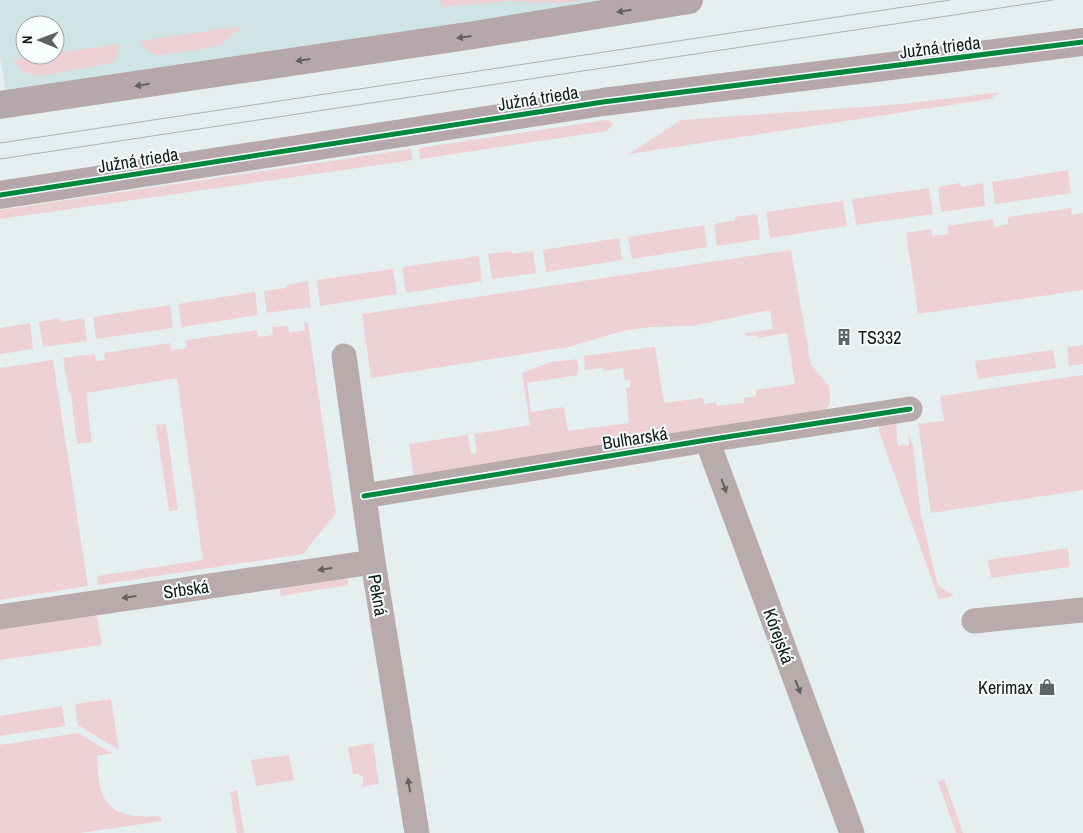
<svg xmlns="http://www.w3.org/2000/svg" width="1083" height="833" font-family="'Archivo Narrow',sans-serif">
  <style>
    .built { fill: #d0e4e5; fill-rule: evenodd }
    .green { fill: #eed1d5 }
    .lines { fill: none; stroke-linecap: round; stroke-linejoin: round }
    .street { stroke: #b9aaab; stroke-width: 25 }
    .secondary { stroke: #b6a8aa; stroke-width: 28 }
    .tram { stroke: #b3b0b1; stroke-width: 1 }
    .cycleway-casing { stroke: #f7fefe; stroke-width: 8 }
    .cycleway { stroke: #00873e; stroke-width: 5 }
    .oneway { fill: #646162 }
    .oneway2 { fill: #666262 }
    .labels { text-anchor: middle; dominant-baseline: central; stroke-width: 4; stroke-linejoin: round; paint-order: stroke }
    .street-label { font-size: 18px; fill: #131a1a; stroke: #f7fefe }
    .poi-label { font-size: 18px; fill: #131a1a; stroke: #f7fefe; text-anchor: start }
  </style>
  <rect width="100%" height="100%" fill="#e5eff0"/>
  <path class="built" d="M0 0H689L8 104 0 58ZM25 25H55V55H25Z"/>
  <path class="green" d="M439 0H587L561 3 510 1 443 7Z
    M243 26 219 46 162 55C151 55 146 50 139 41Z
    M119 44 117 57 108 64 39 76 24 72 12 60 55 55V53Z
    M1001 92 990 99 629 154 681 120 903 104Z
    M606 120 611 122 613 124 607 131 420 159 419 148Z
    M411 149 413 160 0 219V210Z
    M1068 170 1071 193 995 204 992 182Z
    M960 183 961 187 983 183 985 206 941 212 938 187Z
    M929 188 933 214 856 225 852 199Z
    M843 201 847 226 770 238 766 212Z
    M1071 208 1072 215 1083 213V290L918 314 906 233 931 229 933 236 948 234V226L993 219 994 227 1008 224V217Z
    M757 214 760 239 717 246 714 224 735 220V217Z
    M704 225 707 247 632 259 628 237Z
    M619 238 622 260 546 272 543 250Z
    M791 250 811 365 829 386 830 400 829 406 824 410 414 477 409 444 468 435 471 454 477 453 474 434 530 425 522 373 551 362 577 359 579 371H577L578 375 527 383 531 412 564 407 568 431 629 423 626 388 630 387V380L625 381 623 368 604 371 603 368 585 370 584 356 655 347 664 403 703 398 704 404 716 402 717 406 744 403V398L756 396V390L795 384 787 333 758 338 757 335 746 336 745 333 773 329 770 310 692 326 651 327 622 331 569 347 371 378 362 314Z
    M511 251 512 254 533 251 536 273 492 279 488 254Z
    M479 256 482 281 406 293 402 267Z
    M393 269 397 294 320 306 317 280Z
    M308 281 311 307 267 313 264 291 286 288V285Z
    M255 292 258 315 182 327 178 304Z
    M170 305 173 328 96 339 93 317Z
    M60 318 61 322 84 318 87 341 43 347 39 322Z
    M30 323 33 349 0 354V328Z
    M304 323H308L336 513 303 554 98 585 97 576 203 560 177 378 86 393 92 442 77 444 71 393H69L63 358 95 354 96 361 105 360 104 353 170 343 171 350 187 348 186 340 257 330 258 337 273 335 272 327 288 326 289 333 305 330Z
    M1083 345V364L1069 366 1067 347Z
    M1053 350 1056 368 978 379 975 361Z
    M53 360 88 586 0 600V368Z
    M1083 375V490L931 513 918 424 944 421 940 396Z
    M896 422 898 446 909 445 908 433 913 446 921 515 937 582 940 587 954 595 939 600 879 431V424Z
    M166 424 178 510 169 511 156 425Z
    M1068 548 1070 567 991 578 988 560Z
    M347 574 348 585 281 596 279 584Z
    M96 612 102 645 0 660V627Z
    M111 699 119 750 78 725 75 704Z
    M62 706 65 726 0 736V716Z
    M78 733 112 753 97 756C98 769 98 784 103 795 110 816 139 818 157 816L161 817 162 821 80 833H0V745Z
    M373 743 379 784 360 787 363 783V777L358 774H353L348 747Z
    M289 755 294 780 256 786 251 760Z
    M944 779 963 833H956L938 782Z
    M237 790 244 833H237L230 792Z"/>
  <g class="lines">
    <path class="street" d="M344 356 373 562 417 833
      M707 440 852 833
      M364 496 707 440 910 409
      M0 617 373 562
      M974 621 1083 610"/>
    <path class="secondary" d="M0 105 474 35 689 0
      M0 195 603 102 1083 42"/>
    <path class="tram" d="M0 143 950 0
      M0 159 1053 0"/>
    <g class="cycleway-casing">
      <path id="cycleway" d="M0 195 603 102 1083 42
        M364 496 707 440 910 409"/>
    </g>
    <use href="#cycleway" class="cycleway"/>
  </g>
  <defs><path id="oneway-solid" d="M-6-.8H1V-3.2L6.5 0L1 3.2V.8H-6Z" transform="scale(1.25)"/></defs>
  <g class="oneway">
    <use href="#oneway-solid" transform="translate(624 11) rotate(171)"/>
    <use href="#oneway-solid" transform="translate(464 37) rotate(172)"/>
    <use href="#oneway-solid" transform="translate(303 60) rotate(172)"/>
    <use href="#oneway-solid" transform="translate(142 85) rotate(171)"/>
  </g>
  <g class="oneway2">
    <use href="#oneway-solid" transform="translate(724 486) rotate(70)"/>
    <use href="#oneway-solid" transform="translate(325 569) rotate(172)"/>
    <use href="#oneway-solid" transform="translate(129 597) rotate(172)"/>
    <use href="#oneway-solid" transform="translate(798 687) rotate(70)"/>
    <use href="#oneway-solid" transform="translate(409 785) rotate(-99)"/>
  </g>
  <defs>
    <g id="building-bare" transform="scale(1.35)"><path d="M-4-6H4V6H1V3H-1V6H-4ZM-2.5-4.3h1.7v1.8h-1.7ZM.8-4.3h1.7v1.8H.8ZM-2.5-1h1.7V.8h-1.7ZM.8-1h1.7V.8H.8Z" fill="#5c6565" stroke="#f7fefe" stroke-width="2.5" paint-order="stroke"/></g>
    <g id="shop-bare" transform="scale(1.35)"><path d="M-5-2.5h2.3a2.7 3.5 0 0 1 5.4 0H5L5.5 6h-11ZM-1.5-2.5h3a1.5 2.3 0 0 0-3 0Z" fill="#5c6565" stroke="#f7fefe" stroke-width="2.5" paint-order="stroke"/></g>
  </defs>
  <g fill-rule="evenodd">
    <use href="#building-bare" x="844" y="337"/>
    <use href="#shop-bare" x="1047" y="687"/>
  </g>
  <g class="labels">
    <g class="street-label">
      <text transform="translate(940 47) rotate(-7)">Južná trieda</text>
      <text transform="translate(538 98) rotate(-9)">Južná trieda</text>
      <text transform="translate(138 160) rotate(-9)">Južná trieda</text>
      <text transform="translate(635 438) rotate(-9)">Bulharská</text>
      <text transform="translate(186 589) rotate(-8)">Srbská</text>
      <text transform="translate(378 595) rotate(80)">Pekná</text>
      <text transform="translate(779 636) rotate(70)">Kórejská</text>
    </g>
    <g class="poi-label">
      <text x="858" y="337">TS332</text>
      <text x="1033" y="687" text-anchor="end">Kerimax</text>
    </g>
  </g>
  <g transform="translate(40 40) rotate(271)"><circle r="24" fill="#f7fefe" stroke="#9ca3a3"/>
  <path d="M0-4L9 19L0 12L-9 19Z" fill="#5c6565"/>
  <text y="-8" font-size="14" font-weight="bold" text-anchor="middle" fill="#131a1a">N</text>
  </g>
</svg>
